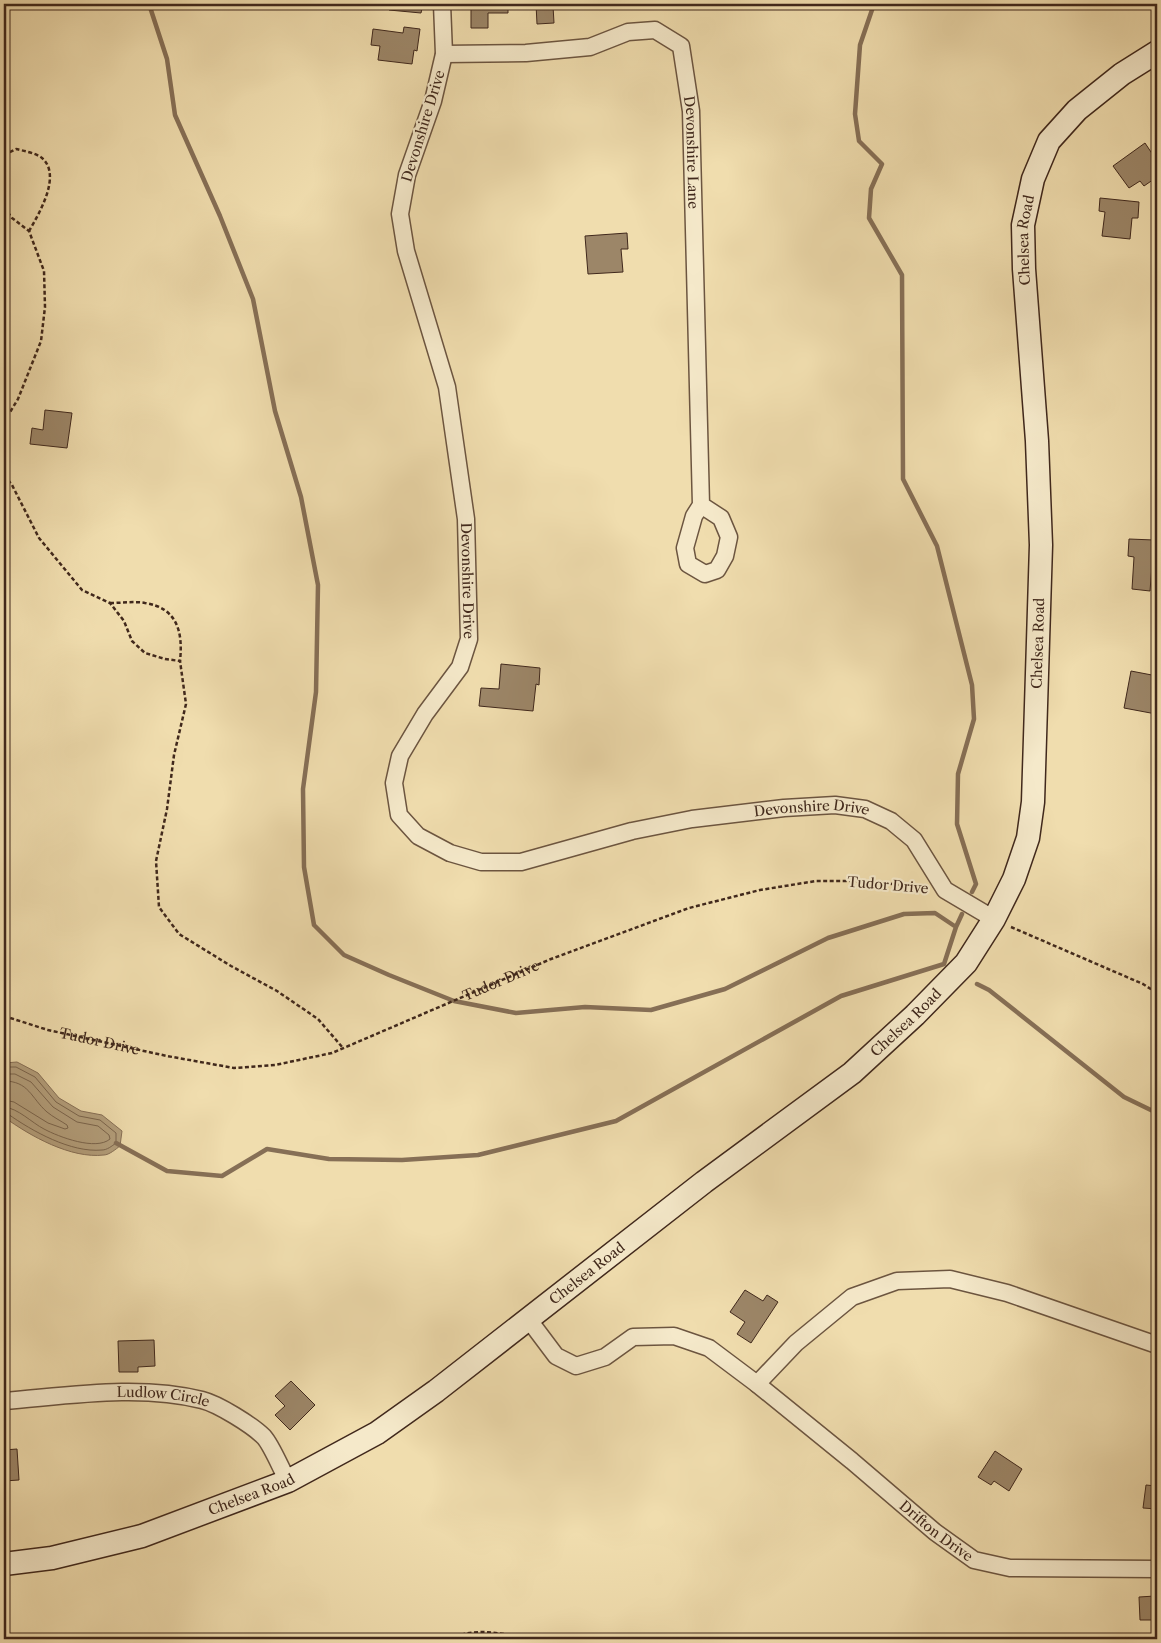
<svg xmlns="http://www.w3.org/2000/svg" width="1161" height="1643" font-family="'Libre Caslon Text',serif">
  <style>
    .water { fill: #b49f7c; stroke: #866f56 }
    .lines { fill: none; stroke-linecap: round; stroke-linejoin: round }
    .shore { stroke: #7a644c; stroke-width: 1 }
    .stream { stroke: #866f56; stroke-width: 4.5 }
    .building { fill: #9c8668; stroke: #40281c }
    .street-casing { stroke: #6c5540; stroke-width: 19 }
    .secondary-casing { stroke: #40281c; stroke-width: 25 }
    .path { stroke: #40281c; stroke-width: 2.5; stroke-dasharray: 4 2.5; stroke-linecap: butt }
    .street { stroke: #f5e9ca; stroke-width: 16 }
    .secondary { stroke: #f5e9ca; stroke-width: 22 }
    .labels { text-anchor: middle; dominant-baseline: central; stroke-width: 4.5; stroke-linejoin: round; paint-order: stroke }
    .street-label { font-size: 14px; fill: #40281c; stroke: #f5e9ca }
  </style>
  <rect width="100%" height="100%" fill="#f0ddae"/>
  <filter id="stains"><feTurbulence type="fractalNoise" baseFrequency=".004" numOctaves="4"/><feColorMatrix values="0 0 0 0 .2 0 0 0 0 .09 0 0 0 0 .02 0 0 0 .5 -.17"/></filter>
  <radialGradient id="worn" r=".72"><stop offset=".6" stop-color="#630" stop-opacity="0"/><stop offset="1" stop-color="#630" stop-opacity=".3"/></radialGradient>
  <path class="water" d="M17 1062 38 1073 59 1098 81 1111 102 1115 122 1131 120 1146C116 1149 109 1155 104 1155 71 1159 30 1136 4 1117V1063Z"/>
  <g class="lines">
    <path class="shore" d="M4 1067H16L35 1077 56 1102 79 1116 100 1120 116 1133V1143C112 1146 107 1150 102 1150 71 1153 32 1131 8 1114H4
      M4 1074H15L31 1082 53 1107 77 1122 98 1126 109 1135 110 1139C96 1151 59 1137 44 1129 32 1123 18 1108 4 1107
      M4 1081C29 1081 31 1098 47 1112 53 1117 61 1121 67 1125L68 1128 65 1129 48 1123 14 1102 4 1100"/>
    <path class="stream" d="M874 4 860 45 855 114 859 141 882 164 871 189 869 218 902 275 903 479 937 546 972 685 974 719 958 774 957 824 976 884 972 892
      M956 927 962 914
      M977 984 989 990 1124 1097 1157 1113
      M116 1143 167 1171 222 1176 267 1149 329 1159 402 1160 478 1155 616 1121 841 996 944 964 956 927 935 913 904 914 828 938 725 989 651 1010 585 1007 516 1013 454 1001 389 975 344 955 314 925 304 867 303 789 316 692 318 585 301 497 275 411 253 299 220 216 175 115 167 59 149 4"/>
  </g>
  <path class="building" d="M390 4H423L421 13 389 10Z
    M471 4H508V13H488V28H471Z
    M536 4H573V6H553L554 23 537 24Z
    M404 27 420 29 417 51 414 50 412 64 378 60 380 46 371 45 373 29 403 33Z
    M1145 143 1157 161V177L1144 186 1140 181 1129 188 1113 166Z
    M1100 198 1139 202 1138 218H1132L1130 239 1102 236 1105 212 1099 211Z
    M627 233 628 249H621L623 272 588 274 585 236Z
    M45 410 72 413 67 448 30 444 32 428 43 430Z
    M1129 539 1154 540 1150 591 1132 589 1134 557 1128 556Z
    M501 664 540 668 539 685 536 684 533 711 479 706 481 688 499 689Z
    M1131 671 1157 676 1156 714 1124 708Z
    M745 1290 763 1301 767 1295 778 1302 751 1343 737 1334 745 1322 730 1312Z
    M154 1340 155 1366 138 1367V1372H119L118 1341Z
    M291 1381 315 1405 290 1430 275 1415 285 1406 275 1396Z
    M17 1449 19 1480 4 1481V1450Z
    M995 1451 1022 1469 1009 1491 994 1481 991 1485 978 1477Z
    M1156 1480 1157 1509 1143 1508 1146 1485 1156 1486Z
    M1155 1596V1608H1157V1635H1155V1620H1140L1139 1597Z"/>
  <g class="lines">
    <g class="street-casing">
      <g id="street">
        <path id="s2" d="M442 4 444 54 433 101 407 175 400 214 406 251 447 387 466 519 469 639 460 667 425 714 400 756 394 783 399 815 418 836 450 853 481 862H521L632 831 692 819 784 808 835 805 865 809 891 821 914 840 945 890 994 919"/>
        <path id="s3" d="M444 54 526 53 590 47 628 32 655 30 681 46 691 111 701 505 694 516 685 548 688 564 705 574 717 570 725 556 729 537 721 518 701 505"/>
        <path id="s4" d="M529 1320 556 1356 576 1366 605 1357 633 1337 674 1336 709 1348 757 1384 852 1461 935 1532 974 1560 1010 1568 1157 1569"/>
        <path d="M757 1384 796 1343 852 1297 897 1281 950 1279 1007 1293 1157 1345"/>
        <path id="s5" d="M4 1401C67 1396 139 1384 202 1400 218 1404 252 1425 264 1437 272 1446 281 1469 288 1481"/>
      </g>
    </g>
    <g class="secondary-casing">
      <g id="secondary">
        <path id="s6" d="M4 1564 52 1558 142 1536 288 1481 377 1433 436 1391 704 1182 852 1073 915 1015 966 963 994 919 1014 879 1028 838 1033 802 1041 545 1037 441 1024 269 1023 225 1033 179 1049 141 1077 110 1122 74 1157 52"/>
      </g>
    </g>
    <g class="path">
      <path d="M4 155 16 149C24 151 36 153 42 158 62 175 39 214 29 231"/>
      <path d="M4 207 12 218 29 231 44 271 45 307 41 341 18 399 4 422"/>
      <path d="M4 475 12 485 39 538 82 590 110 603 124 621 132 641 145 653 165 659 180 661 186 704 174 755 167 809 156 861 159 907 179 934 231 966 277 991 318 1019 343 1048"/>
      <path d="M110 603C122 603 134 601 145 603 178 608 183 633 180 661"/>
      <path d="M1011 927 1143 984 1157 993"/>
      <path id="s1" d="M4 1016 48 1030 167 1056 234 1068 275 1065 332 1053 551 959 689 908 760 890 816 881H868L926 888"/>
      <path d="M449 1639C474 1627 502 1633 527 1639"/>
    </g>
    <use href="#street" class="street"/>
    <use href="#secondary" class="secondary"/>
  </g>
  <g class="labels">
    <g class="street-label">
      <text transform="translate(423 126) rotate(-73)">Devonshire Drive</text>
      <text stroke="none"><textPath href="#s3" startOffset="352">Devonshire Lane</textPath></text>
      <text stroke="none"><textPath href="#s6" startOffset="1892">Chelsea Road</textPath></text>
      <text stroke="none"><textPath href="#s2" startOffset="591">Devonshire Drive</textPath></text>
      <text stroke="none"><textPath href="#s6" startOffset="1488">Chelsea Road</textPath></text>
      <text stroke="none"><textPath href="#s2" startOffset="1280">Devonshire Drive</textPath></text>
      <text transform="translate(888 885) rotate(5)">Tudor Drive</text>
      <text stroke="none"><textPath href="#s1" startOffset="519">Tudor Drive</textPath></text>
      <text stroke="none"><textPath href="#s6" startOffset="1068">Chelsea Road</textPath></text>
      <text stroke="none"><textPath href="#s1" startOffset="99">Tudor Drive</textPath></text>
      <text stroke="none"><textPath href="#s6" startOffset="662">Chelsea Road</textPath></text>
      <text stroke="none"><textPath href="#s5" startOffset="160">Ludlow Circle</textPath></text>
      <text stroke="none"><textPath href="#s6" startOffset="258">Chelsea Road</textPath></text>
      <text stroke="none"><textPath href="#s4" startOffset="502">Drifton Drive</textPath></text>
    </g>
  </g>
  <rect width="1161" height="1643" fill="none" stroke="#f0ddae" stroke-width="20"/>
  <rect x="5" y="5" width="1151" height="1633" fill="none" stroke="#40281c" stroke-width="2.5"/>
  <rect x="10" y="10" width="1141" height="1623" fill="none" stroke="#40281c"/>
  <rect width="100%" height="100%" filter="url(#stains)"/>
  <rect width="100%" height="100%" fill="url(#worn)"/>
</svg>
